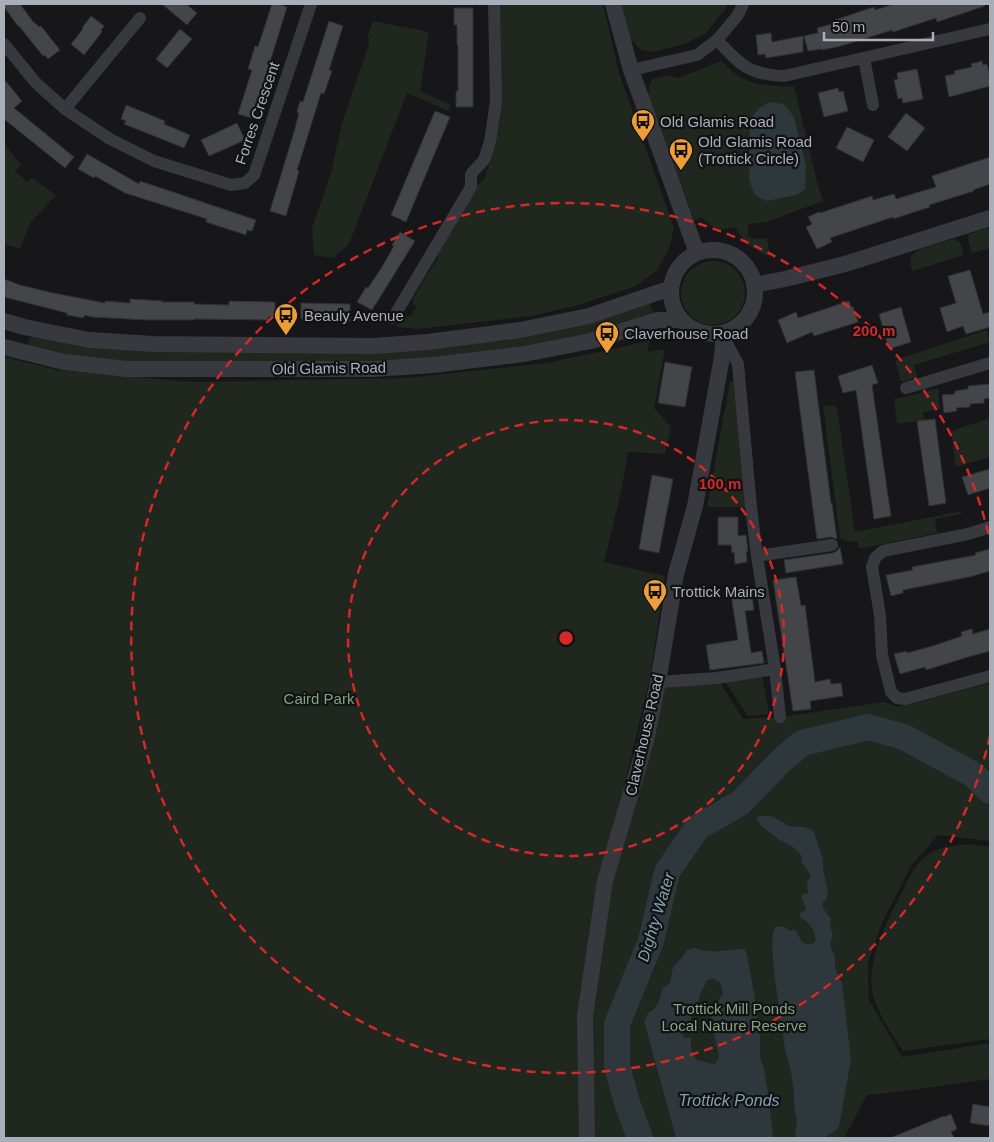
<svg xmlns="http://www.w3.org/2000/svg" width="994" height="1142" font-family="Helvetica,sans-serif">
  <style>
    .green { fill: #1f271f }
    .water { fill: #2d373c; fill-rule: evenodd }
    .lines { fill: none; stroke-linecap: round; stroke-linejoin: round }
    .river { stroke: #2d373c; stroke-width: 26 }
    .building { fill: #434549; stroke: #313135 }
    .minor { stroke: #38393e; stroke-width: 12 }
    .tertiary { stroke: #38393e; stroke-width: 16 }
    .ring { fill: none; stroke: #d62828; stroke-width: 2.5; stroke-dasharray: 9 6 }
    .labels { text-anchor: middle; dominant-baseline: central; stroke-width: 4.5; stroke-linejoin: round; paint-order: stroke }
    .street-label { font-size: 15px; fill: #a9afb8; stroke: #121214 }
    .poi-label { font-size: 15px; fill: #a9afb8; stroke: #121214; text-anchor: start }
    .park-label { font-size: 15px; fill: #82a381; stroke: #121214 }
    .water-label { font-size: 16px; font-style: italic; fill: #81a1b2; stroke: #121214 }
    .centre { fill: #d62828; stroke: #121214; stroke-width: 2.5 }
    .ring-label { font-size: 15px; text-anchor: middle; font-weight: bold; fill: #d62828; stroke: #121214; stroke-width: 4.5; stroke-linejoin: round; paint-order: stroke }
  </style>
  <rect width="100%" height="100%" fill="#171719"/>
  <path class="green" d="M500 4H603L619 73 674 228 669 249 657 270 636 286 575 306 531 316 417 329 396 327C401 320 402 315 411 316L417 306 413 304V298L438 257 437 252 476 186 484 179 496 143Z
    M621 4H728L724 11 705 34 684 44 653 52 641 50 633 41H630Z
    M373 21 429 32 420 91 451 105 448 111 407 93 349 244 333 258 314 255 312 228 331 173 342 123 369 44 368 35Z
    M722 61C741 85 765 87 794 86L818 186 823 201 766 222 748 224V236L755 239 767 238 770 257C753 249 744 243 735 227 719 232 712 228 701 217L695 221 646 95 649 94V86L653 79 668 75 678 78Z
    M4 143 21 165 15 171 27 182 32 178 56 195 30 223 20 249 4 244Z
    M990 227V248L972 253 968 240 969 234Z
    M954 239 960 242 964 255 912 271C907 253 915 251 930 246 938 244 946 241 954 239Z
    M681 293a32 32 0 1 1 64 0a32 32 0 1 1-64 0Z
    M650 303 653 313 590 334 524 346 403 361 126 362 65 355 29 346 28 340 33 336 89 348 154 352 375 353Z
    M987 330 990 342 914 365 917 377 901 382 895 360Z
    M649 341 648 352 665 349 654 408 671 427 665 454 628 452 621 492 604 562 665 576 650 678 592 921 580 1138H4V357L57 370 192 382 405 378 547 363Z
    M730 382H735L745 507H707Z
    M938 388 940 409 923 412 924 420 897 424 894 399 905 397Z
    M834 405 837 409 855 532 962 511 961 514 935 519 937 533 859 549 858 542 846 541 840 538 823 406Z
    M990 418V457L956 467 951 431Z
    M762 675 769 714 748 716 724 680Z
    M717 678 743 719 780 717 884 702 899 707 990 683V841L938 835 911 866 882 923 868 963 869 1000 902 1057 990 1043V1079L897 1092 867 1095 844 1138H587L585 1016 605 881 658 682Z
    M969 844 990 847V1039L903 1051C892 1034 875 1010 872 990 867 960 889 916 903 890 909 878 915 864 926 856 939 846 954 846 969 844Z"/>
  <path class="water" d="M770 102 784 104 794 117 806 166 805 189 797 195 766 201 755 195 749 180 750 119 759 108Z
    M763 816H772L789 826 804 827 813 830 823 859V869L828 892 826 900 823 902V908L831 919 830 924 833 937 830 941 831 949 835 955C834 966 836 973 842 983L851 1059 839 1127C824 1142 818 1138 797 1138L795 1132 797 1123 794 1103V1092L791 1072 785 1049 775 980 772 947 773 932 776 926 784 927 791 931 794 929C801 936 801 950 815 942 817 932 809 922 800 917V913L806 910 804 903 801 898 803 894 808 893 807 881 811 876 802 862V856L793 847 781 841 761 826 756 817Z
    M695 948C713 955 727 949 745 949L747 955 754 993 760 1036V1058L764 1069 769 1099 773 1138H676L644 1021 648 1013 654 1009 658 1003 663 988 670 983 673 967 681 959 687 950ZM713 979 721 983 723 993 719 1000 713 1007 711 1018 719 1057 715 1064C708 1064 703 1060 697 1060 690 1052 691 1048 691 1037L685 1038 681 1031 684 1024 690 1022 693 1010 698 1005 700 993 705 985 707 980Z"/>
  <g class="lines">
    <path class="river" d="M640 1138 627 1103 617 1066V1024L651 941 667 872 697 828 740 803 782 760 802 743 868 727 904 737 974 775 990 791"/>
  </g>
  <path class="building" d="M4 4H20L34 23V22L39 27 41 26 60 50 48 59 45 55 43 56 19 26H18L4 7Z
    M162 4H186L197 13 187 25Z
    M272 4H277L287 7 262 88 264 89 261 100 259 99 252 118 238 114 252 70 248 69 255 46 258 47Z
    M894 4H984L985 6 937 22 936 18 893 32 892 30 841 46 822 50V49L808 51 804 36 818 33 817 28 836 23 835 20 874 7 875 10Z
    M454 8H473V107H456V91H458V45H457V25H454Z
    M91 16 104 26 101 30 102 32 84 55 71 44 83 29 82 28Z
    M329 21 343 26 329 70 332 71 324 94 321 93 304 148 297 170 299 171 286 216 270 211 294 132 299 113 297 112 300 101 303 102Z
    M180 29 192 39 167 68 156 59Z
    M771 33 772 42 803 36V52L766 58 765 54 758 55 756 35Z
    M982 61 983 65 987 64 990 78V86L949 97 945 76 955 74 954 71 972 67 971 64Z
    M917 69 923 99 903 103 902 98 898 99 894 80 898 79 897 73Z
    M4 79 22 101 14 108 74 157 65 168 4 119Z
    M838 88 839 92 843 91 848 111 824 117 818 93Z
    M126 105 165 121 164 124 190 135 184 148 124 124 126 121 121 119Z
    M435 111 450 117 406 222 391 215Z
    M906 113 925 128 907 151 888 137Z
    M237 123 245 140 209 156 201 140Z
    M847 127 874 140 863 162 836 148Z
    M87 154 139 184 140 181 256 220 252 231 247 230 246 235 206 222 207 219 125 193 95 176 94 178 78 169Z
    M990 157V184L973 190 974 191 929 205 930 207 893 219V217L830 238 832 242 817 249 806 227 812 224 808 217 819 212 820 213 872 196 873 200 894 194 896 199 936 187 932 176Z
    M400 232 415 241 372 310 357 302 366 287 368 288 380 270 394 246 392 245Z
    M970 270 983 314 990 312V327L966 334 963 326 947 332 940 308 956 303 948 276Z
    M4 279 20 285 53 293 105 303V301L130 303V299L162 301V302H194V304L229 305V301L275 302V317H268V320L194 319V320H146L92 317 84 315V318L67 315V313L4 297Z
    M849 301 851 307H853L858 322 814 336 812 332 787 343 778 320 796 312 798 318Z
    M301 303 350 304V321H306V319H301Z
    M901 307 911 342 889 349 879 314Z
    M665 362 692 367 685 407 658 403Z
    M872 365 878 383 872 385 891 516 874 519 856 390 843 393 838 376Z
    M814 370 831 503H832L837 539 831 537 817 539 815 525 795 372Z
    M990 384V398L984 399V403L970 404V407L956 408 957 411 944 413 942 395 955 394V391L968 389V386Z
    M935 419 946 503 929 506 917 421Z
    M990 469V488L968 495 962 477Z
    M652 475 673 479 659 553 639 549Z
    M718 517H738V536L746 535 748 551 746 552 747 562 735 564 734 552 732 553 731 545H718Z
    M840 547 843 564 786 573 784 560 833 553 837 551Z
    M990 549V571L969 577 903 590V593L891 596 886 575 913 570 912 567 976 555 975 553Z
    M796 577 801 606 805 605 815 682 830 679 831 684 841 683 843 696 810 701 811 709 793 711 773 580Z
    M741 587V589L751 588 754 610 745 611 751 653 762 651 764 663 710 670 706 645 738 640 730 588Z
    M972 629 973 634 990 629V651L968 657 926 670 925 667 900 674 894 654 907 651V653L936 645 962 636 961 632Z
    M973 1104 990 1107V1126L970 1123Z
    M951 1114 957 1129 951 1132 954 1138H890L944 1116 945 1117Z"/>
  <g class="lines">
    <path class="minor" d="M717 40C741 65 747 74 784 76L990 29
      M4 44 36 83 65 109 110 139 154 161 231 185 245 183 254 175 311 4
      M864 58 873 105
      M631 70 697 55 717 40 738 15 743 4
      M65 109 140 18
      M393 318 471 187V174L484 160 490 142 496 101 494 4
      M724 338 738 364 751 507 757 556 775 669 780 717
      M906 388 990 363
      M990 527 968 534 883 551 875 558 872 567 880 615 882 655 891 692 897 698 905 699 990 676
      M757 556 832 545
      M658 682 717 678 775 669"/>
    <path class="tertiary" d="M613 4 631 70 697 253
      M671 292a42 42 0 1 1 84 0a42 42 0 1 1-84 0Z
      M754 285 785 279 845 264 990 218
      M4 321 24 327 89 340 153 344 374 346 428 342 520 330 589 316 671 288
      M4 347 64 362 127 369H374L433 365 524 354 591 341 658 320H680
      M587 1138 585 1016 605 881 646 741 658 682 676 574 695 506 722 357 724 333"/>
  </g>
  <g class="ring">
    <circle cx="566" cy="638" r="218"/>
    <path d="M990 736A435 435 0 1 1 990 540"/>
  </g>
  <defs>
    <g id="bus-pin" transform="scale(1.25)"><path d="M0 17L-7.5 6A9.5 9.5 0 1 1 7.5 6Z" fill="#ed9e3a" stroke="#121214"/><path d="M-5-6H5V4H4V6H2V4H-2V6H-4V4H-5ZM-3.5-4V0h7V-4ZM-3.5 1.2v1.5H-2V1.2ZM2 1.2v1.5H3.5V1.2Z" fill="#111"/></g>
  </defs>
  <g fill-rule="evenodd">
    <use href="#bus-pin" x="643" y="121"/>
    <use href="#bus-pin" x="681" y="150"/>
    <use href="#bus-pin" x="286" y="315"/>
    <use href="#bus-pin" x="607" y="333"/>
    <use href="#bus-pin" x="655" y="591"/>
  </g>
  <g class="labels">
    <g class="street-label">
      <text transform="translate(257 113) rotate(-71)">Forres Crescent</text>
      <text transform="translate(329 368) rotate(-1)">Old Glamis Road</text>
      <text transform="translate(644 735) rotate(-77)">Claverhouse Road</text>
    </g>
    <g class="poi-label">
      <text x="660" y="121">Old Glamis Road</text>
      <text x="698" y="141">Old Glamis Road<tspan x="698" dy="17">(Trottick Circle)</tspan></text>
      <text x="304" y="315">Beauly Avenue</text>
      <text x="624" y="333">Claverhouse Road</text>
      <text x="672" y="591">Trottick Mains</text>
    </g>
    <g class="park-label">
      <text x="319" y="698">Caird Park</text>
      <text x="734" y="1008">Trottick Mill Ponds<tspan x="734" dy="17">Local Nature Reserve</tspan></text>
    </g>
    <g class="water-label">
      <text transform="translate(656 917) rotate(-73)">Dighty Water</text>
      <text x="729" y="1100">Trottick Ponds</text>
    </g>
  </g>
  <circle cx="566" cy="638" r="8" class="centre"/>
  <g class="ring-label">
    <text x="874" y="336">200 m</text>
    <text x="720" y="489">100 m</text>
  </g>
  <rect width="994" height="1142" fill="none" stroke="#a9afb8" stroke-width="10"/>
  <path d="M824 32v8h109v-8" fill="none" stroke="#a9afb8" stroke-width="2.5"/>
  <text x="832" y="32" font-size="15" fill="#a9afb8" stroke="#121214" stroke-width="4" paint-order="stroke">50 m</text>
</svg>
